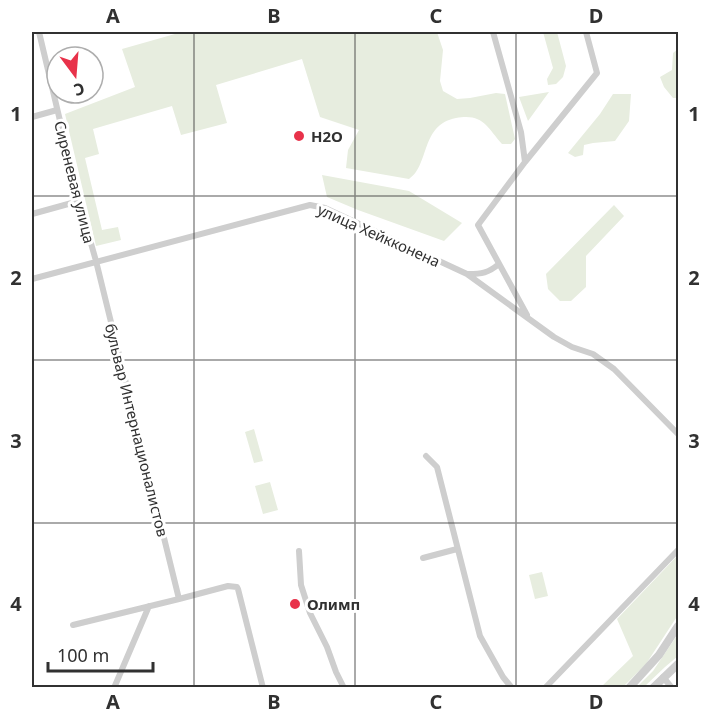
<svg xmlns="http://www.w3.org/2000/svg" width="710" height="719" font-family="'Noto Sans',sans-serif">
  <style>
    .green { fill: #e7eddf }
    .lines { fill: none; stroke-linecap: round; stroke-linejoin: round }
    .minor { stroke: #cecece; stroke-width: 6 }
    .tertiary { stroke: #cecece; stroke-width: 8 }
    .grid { fill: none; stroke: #313131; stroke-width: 1.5; stroke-opacity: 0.55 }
    .poi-dot { fill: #e8324a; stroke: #fff; stroke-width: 2 }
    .labels { text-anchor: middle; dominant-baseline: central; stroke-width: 6; stroke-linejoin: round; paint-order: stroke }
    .poi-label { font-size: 15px; font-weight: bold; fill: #313131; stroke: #fff; text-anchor: start }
    .street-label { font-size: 15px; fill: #313131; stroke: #fff }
    .neatline { fill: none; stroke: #313131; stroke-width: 2 }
    .grid-label { font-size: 20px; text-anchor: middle; font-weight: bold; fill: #313131 }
  </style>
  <rect width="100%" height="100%" fill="#fff"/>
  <path class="green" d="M182 32H437L443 50 440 81 443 91 457 99 470 98 496 93 505 94 515 139 511 144H502C487 127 483 113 456 118 420 125 430 165 409 179L346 168 348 150 359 130 320 117 302 59 216 85 227 123 181 135 172 106 93 129 99 154 85 158 102 230 118 227 121 240 96 246 65 114 135 87 122 49Z
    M543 32H557L566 66 563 77 556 84 548 85 547 79 553 68Z
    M678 49V98H673L664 87 660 77 672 70 673 53Z
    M549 92 528 121 519 97Z
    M613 94H631L629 121 615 141 593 143 584 145 583 155 575 157 568 153 600 114Z
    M322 175 409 191 462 223 444 241 358 210 327 197Z
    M614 205 624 216 586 256V287L571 301H560L548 289 546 274Z
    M254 429 263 461 254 463 245 432Z
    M270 482 278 510 263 514 255 486Z
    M678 555V615L646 664 623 687 600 688 633 656 617 619Z
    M542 572 548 596 535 599 529 575Z
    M678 634V656L665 667 644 687H637L653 671Z"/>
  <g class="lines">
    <path class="minor" d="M39 32 79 201 96 261 179 599 73 625
      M493 32 521 132 525 162
      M32 117 57 110
      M32 214 79 201
      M468 274C482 274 488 273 499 264
      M32 279 310 205 325 208 467 274 554 337 572 347 593 354 614 369 678 434
      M527 315 478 225 525 162 597 73 586 32
      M426 456 437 467 480 636 503 677 512 688
      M299 551 301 585 310 613 327 647 336 672 344 688
      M423 558 457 549
      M179 599 228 586 237 587 238 589 263 688
      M663 677 672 688
      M114 688 149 606
      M545 688 678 550"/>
    <path class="tertiary" d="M629 688 659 655 678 626
      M653 688 678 664"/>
  </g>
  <path class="grid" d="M194 32V688M355 32V688M516 32V688M32 196H678M32 360H678M32 523H678"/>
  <g class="poi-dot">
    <circle cx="299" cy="136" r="6"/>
    <circle cx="295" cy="604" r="6"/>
  </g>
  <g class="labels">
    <g class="poi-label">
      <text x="311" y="136">H2O</text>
      <text x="307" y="604">Олимп</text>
    </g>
    <g class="street-label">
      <text transform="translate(75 182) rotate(76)">Сиреневая улица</text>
      <text transform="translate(379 235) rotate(24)">улица Хейкконена</text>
      <text transform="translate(137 430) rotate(76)">бульвар Интернационалистов</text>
    </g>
  </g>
  <rect width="710" height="719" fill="none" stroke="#ffffff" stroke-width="66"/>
  <g transform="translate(75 75) rotate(164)"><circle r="28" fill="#ffffff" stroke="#adadad" stroke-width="1.5"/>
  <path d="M0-4.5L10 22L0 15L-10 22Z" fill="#e8324a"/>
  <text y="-9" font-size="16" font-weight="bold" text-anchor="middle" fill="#313131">С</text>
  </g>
  <path d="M48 662v9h105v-9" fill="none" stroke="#313131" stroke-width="3"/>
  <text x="57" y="662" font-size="18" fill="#313131" stroke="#ffffff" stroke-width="4.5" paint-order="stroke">100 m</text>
  <rect x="33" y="33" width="644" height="653" class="neatline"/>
  <g class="grid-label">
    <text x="113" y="23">A</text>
    <text x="274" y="23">B</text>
    <text x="436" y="23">C</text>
    <text x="596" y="23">D</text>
    <text x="16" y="121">1</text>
    <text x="694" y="121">1</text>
    <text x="16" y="285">2</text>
    <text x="694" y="285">2</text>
    <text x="16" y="448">3</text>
    <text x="694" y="448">3</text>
    <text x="16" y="611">4</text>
    <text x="694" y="611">4</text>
    <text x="113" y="709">A</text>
    <text x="274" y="709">B</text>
    <text x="436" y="709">C</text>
    <text x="596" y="709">D</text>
  </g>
</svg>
